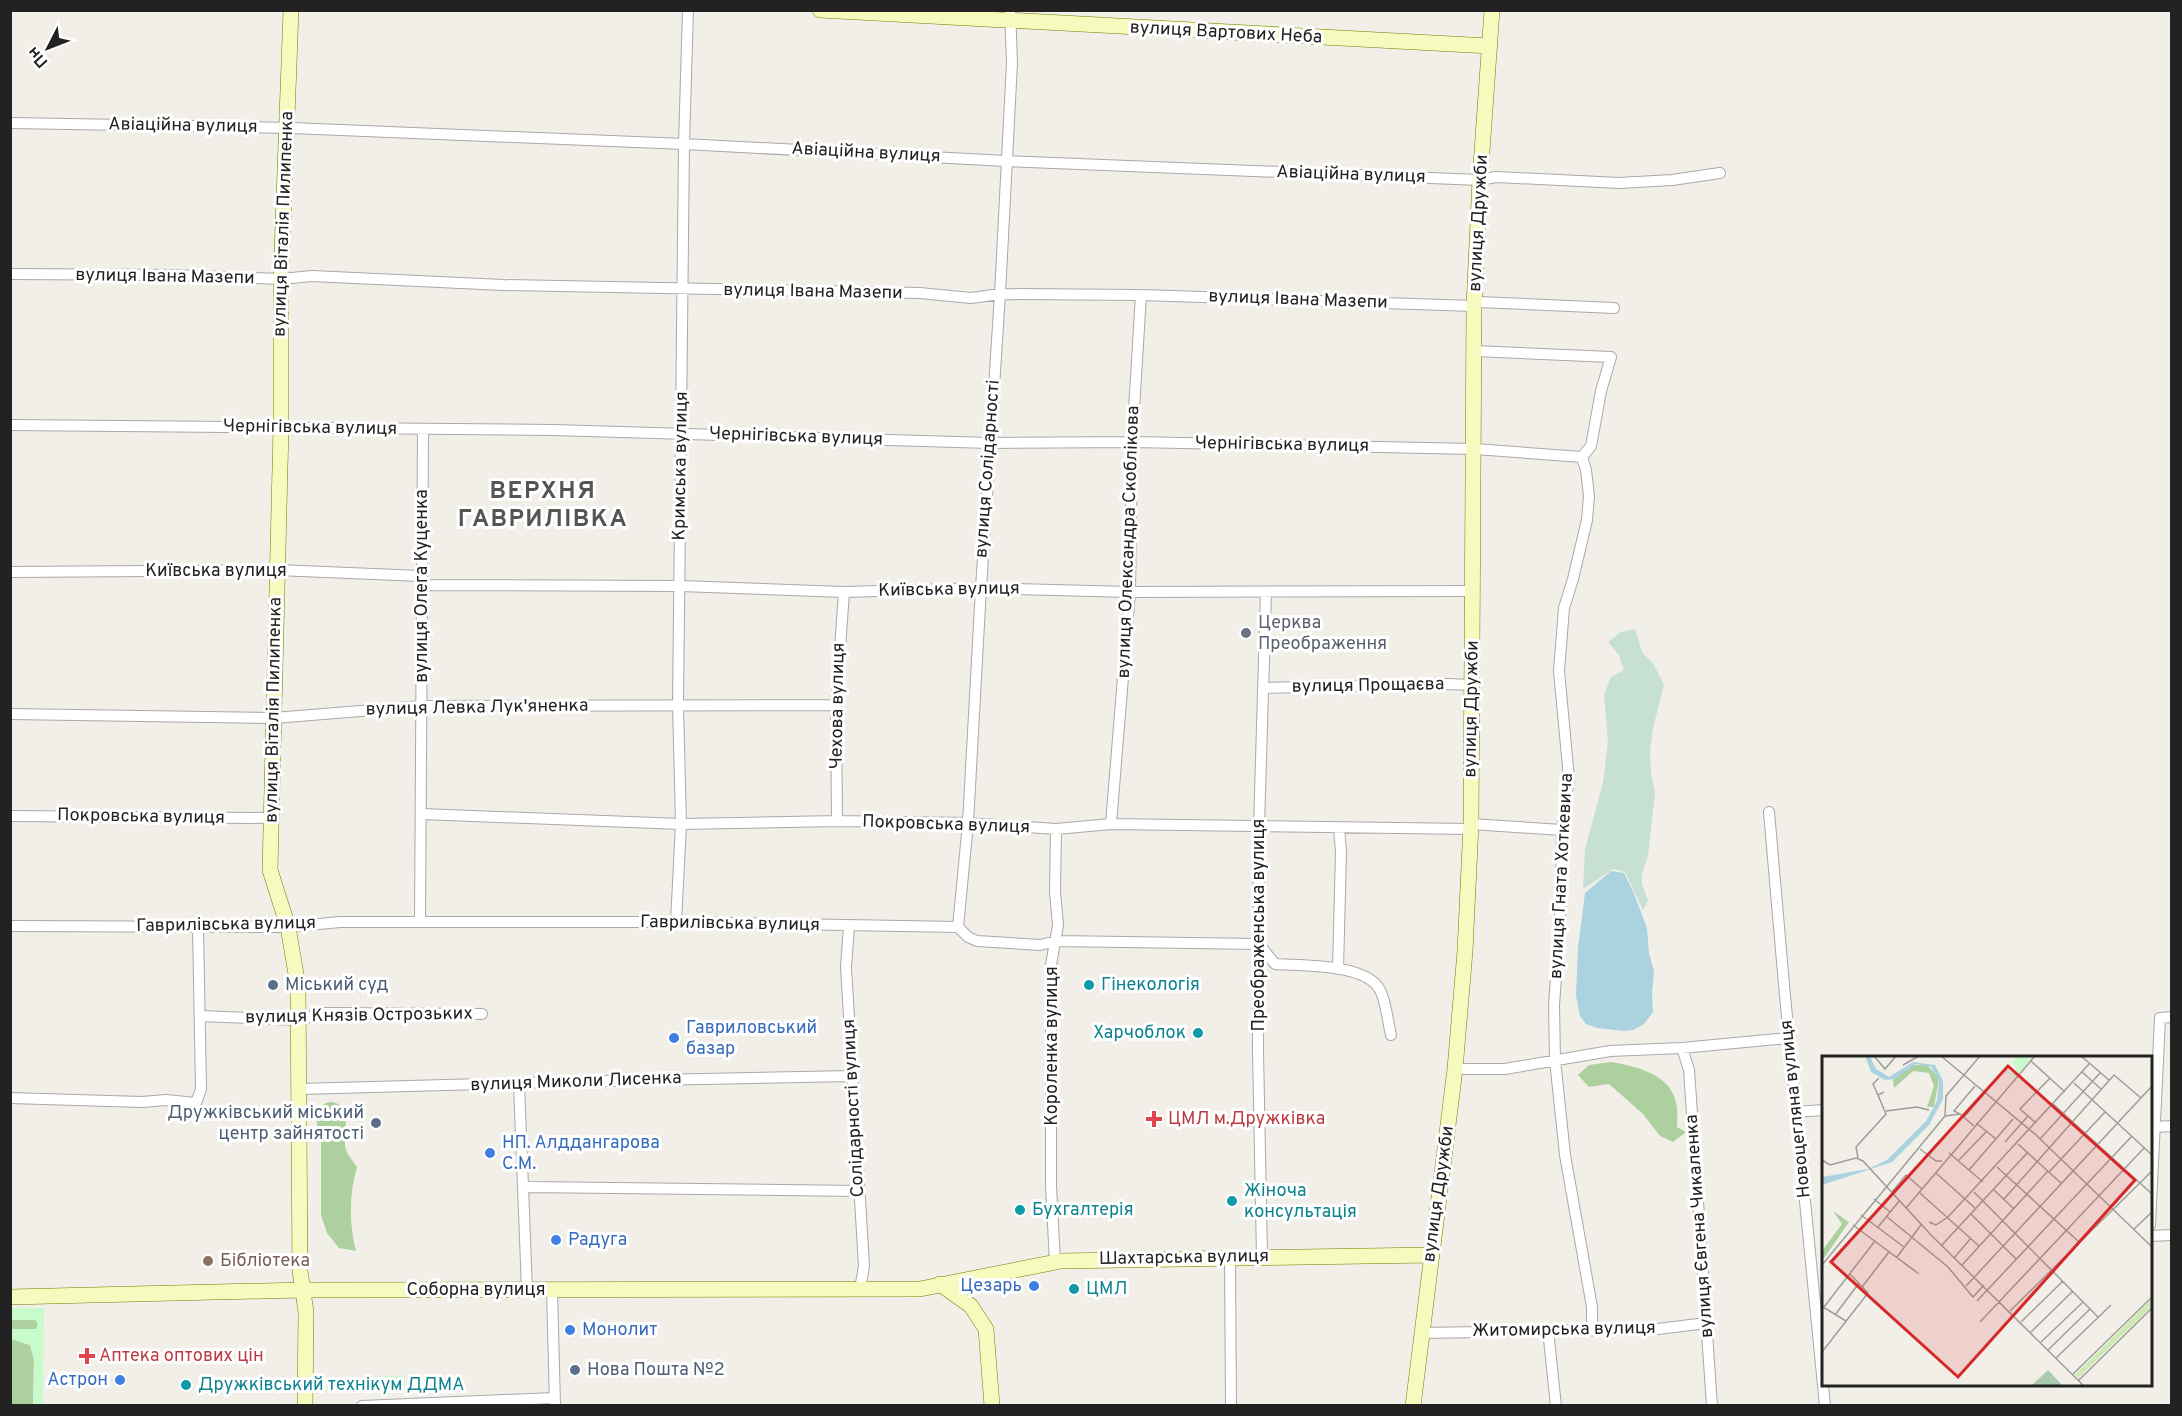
<svg xmlns="http://www.w3.org/2000/svg" width="2182" height="1416" font-family="Overpass,sans-serif">
  <style>
    .forest { fill: #add19e }
    .wetland { fill: #c6e0d4 }
    .park { fill: #c8facc }
    .water { fill: #aad3df }
    .lines { fill: none; stroke-linecap: round; stroke-linejoin: round }
    .street-casing { stroke: #a9a9a9; stroke-width: 12 }
    .secondary-casing { stroke: #707d05; stroke-width: 16 }
    .street { stroke: #fff; stroke-width: 10 }
    .secondary { stroke: #f7fabf; stroke-width: 15 }
    .worship-dot { fill: #6b7280; stroke: #fff; stroke-width: 2 }
    .service-dot { fill: #5c6f8a; stroke: #fff; stroke-width: 2 }
    .culture-dot { fill: #0f9aa8; stroke: #fff; stroke-width: 2 }
    .shop-dot { fill: #3f7fe0; stroke: #fff; stroke-width: 2 }
    .health-dot { fill: #e0444e; stroke: #fff; stroke-width: 2 }
    .education-dot { fill: #8d6e63; stroke: #fff; stroke-width: 2 }
    .labels { text-anchor: middle; dominant-baseline: central; stroke-width: 6; stroke-linejoin: round; paint-order: stroke }
    .street-label { font-size: 18px; fill: #222; stroke: #fff }
    .worship-label { font-size: 18px; fill: #5b616d; stroke: #fff; text-anchor: start }
    .service-label { font-size: 18px; fill: #4e5e75; stroke: #fff; text-anchor: start }
    .culture-label { font-size: 18px; fill: #0d838f; stroke: #fff; text-anchor: start }
    .shop-label { font-size: 18px; fill: #366cbe; stroke: #fff; text-anchor: start }
    .health-label { font-size: 18px; fill: #be3a42; stroke: #fff; text-anchor: start }
    .education-label { font-size: 18px; fill: #785e54; stroke: #fff; text-anchor: start }
    .district-label { font-size: 24px; font-weight: bold; letter-spacing: 1.5px; fill: #555; stroke: #fff }
    .inset-road { fill: none; stroke: #9f9d99; stroke-width: 1.5 }
    .view { fill: #d62828; fill-opacity: 0.15; stroke: #d62828; stroke-width: 3 }
    .inset-edge { fill: none; stroke: #222; stroke-width: 3 }
  </style>
  <rect width="100%" height="100%" fill="#f2efe9"/>
  <path class="forest" d="M1611 1062C1635 1066 1671 1074 1676 1103 1678 1110 1677 1119 1677 1127L1686 1132 1673 1142 1660 1136 1643 1114 1609 1084 1589 1087 1578 1075 1589 1065Z
    M329 1102C353 1102 344 1130 345 1146 346 1153 353 1161 357 1167 349 1194 349 1224 356 1251L339 1248 327 1233 321 1215V1143L317 1128V1112L324 1104Z
    M11 1320H36L38 1325 36 1329H11Z
    M11 1339 30 1345 34 1360 33 1405 11 1406Z"/>
  <path class="wetland" d="M1635 629 1642 652 1654 665 1664 685 1653 728 1650 751 1651 773 1655 793 1648 856 1642 873V884L1648 901 1643 910 1625 872 1613 869 1583 889 1585 850 1603 782 1608 743 1604 694 1611 677 1624 670 1619 655 1608 642 1621 632Z"/>
  <path class="park" d="M11 1308H44L43 1405H33L34 1360 30 1345 11 1339V1329H36L38 1325 36 1320H11Z
    M405 1375V1388L361 1390 360 1378Z"/>
  <path class="water" d="M1611 871 1624 873 1633 891 1647 928 1649 953 1654 972 1652 993 1653 1012 1644 1024 1633 1030 1624 1031 1597 1028 1586 1024 1580 1016 1576 996 1578 947 1585 893Z"/>
  <g class="lines">
    <g class="street-casing">
      <path id="street" d="M10 123 292 128 684 144 1006 161 1480 180 1496 177 1619 183 1672 180 1720 173
        M10 274 170 275 281 279 312 276 503 285 920 293 971 298 1000 294 1141 295 1474 306 1479 302 1614 308
        M1475 351 1611 357 1601 391 1591 446 1582 457 1586 470 1589 496 1587 520 1573 579 1564 608 1559 671 1569 778 1562 830 1560 923 1554 1005 1555 1060 1565 1155 1592 1307V1331
        M10 425 553 430 990 443 1132 442 1475 449 1582 457
        M10 572 277 570 421 576
        M423 585 680 586 844 592 981 588 1130 592 1474 591
        M1263 688 1447 684 1473 685
        M10 714 274 718 422 706 836 705
        M1769 812 1785 996 1825 1406
        M422 814 681 824 837 821 968 823 1056 829 1111 824 1471 829
        M10 816 271 818
        M837 821 836 705 844 592
        M1111 824 1130 592 1132 442 1141 295
        M1471 824 1562 830
        M420 922 423 430
        M676 922 681 824 678 705 684 144 688 10
        M10 926 288 927 340 922H676L958 927 968 937 977 941 1040 945 1056 941 1259 944 1275 964C1301 966 1366 963 1380 990 1386 1001 1388 1023 1391 1035
        M849 926 846 967 864 1266 860 1289
        M958 927 968 823 981 588 1000 294 1012 63 1010 10
        M1338 969 1341 852 1339 828
        M200 1016 298 1020 325 1013 482 1014
        M1682 1048 1689 1070 1712 1406
        M1455 1069H1505L1610 1051 1682 1048 1789 1038
        M519 1084 527 1290
        M299 1089 556 1082 852 1076
        M10 1098 142 1102 166 1100 196 1103 201 1089 198 927
        M1796 1112 1824 1110
        M2155 1127 2172 1126
        M528 1187 859 1191
        M2150 1225 2160 1018 2172 1017
        M2150 1236 2172 1235
        M1230 1257 1231 1406
        M1262 1257 1258 1050 1259 827 1266 592
        M1055 1262 1051 1186V965L1058 925 1055 892 1056 829
        M552 1290 555 1406
        M1548 1330 1556 1406
        M1421 1333 1658 1329 1706 1323
        M362 1406 554 1398"/>
    </g>
    <g class="secondary-casing">
      <path id="secondary" d="M291 10 281 279V428L270 870 288 927 298 986 300 1271 306 1312 305 1406
        M820 10 1490 46
        M940 1284 971 1306 986 1329 992 1406
        M10 1297 302 1290 920 1289 1061 1261 1431 1255
        M1413 1406 1455 1069 1465 951 1471 824 1474 306 1480 180 1492 10"/>
    </g>
    <use href="#street" class="street"/>
    <use href="#secondary" class="secondary"/>
  </g>
  <circle class="worship-dot" cx="1246" cy="633" r="6"/>
  <g class="service-dot">
    <circle cx="273" cy="985" r="6"/>
    <circle cx="376" cy="1123" r="6"/>
    <circle cx="575" cy="1370" r="6"/>
  </g>
  <g class="culture-dot">
    <circle cx="1089" cy="985" r="6"/>
    <circle cx="1198" cy="1033" r="6"/>
    <circle cx="1232" cy="1201" r="6"/>
    <circle cx="1020" cy="1210" r="6"/>
    <circle cx="1074" cy="1289" r="6"/>
    <circle cx="186" cy="1385" r="6"/>
  </g>
  <g class="shop-dot">
    <circle cx="674" cy="1038" r="6"/>
    <circle cx="490" cy="1153" r="6"/>
    <circle cx="556" cy="1240" r="6"/>
    <circle cx="1034" cy="1286" r="6"/>
    <circle cx="570" cy="1330" r="6"/>
    <circle cx="120" cy="1380" r="6"/>
  </g>
  <g class="health-dot">
    <path d="M1151 1110h6v6h6v6h-6v6h-6v-6h-6v-6h6z"/>
    <path d="M84 1347h6v6h6v6h-6v6h-6v-6h-6v-6h6z"/>
  </g>
  <circle class="education-dot" cx="208" cy="1261" r="6"/>
  <g class="labels">
    <g class="street-label">
      <text transform="translate(1226 33) rotate(3)">вулиця Вартових Неба</text>
      <text transform="translate(183 126) rotate(1)">Авіаційна вулиця</text>
      <text transform="translate(866 153) rotate(3)">Авіаційна вулиця</text>
      <text transform="translate(1351 175) rotate(2)">Авіаційна вулиця</text>
      <text transform="translate(1479 223) rotate(-87)">вулиця Дружби</text>
      <text transform="translate(284 224) rotate(-88)">вулиця Віталія Пилипенка</text>
      <text transform="translate(165 277) rotate(1)">вулиця Івана Мазепи</text>
      <text transform="translate(813 292) rotate(1)">вулиця Івана Мазепи</text>
      <text transform="translate(1298 300) rotate(2)">вулиця Івана Мазепи</text>
      <text transform="translate(310 428) rotate(1)">Чернігівська вулиця</text>
      <text transform="translate(796 437) rotate(2)">Чернігівська вулиця</text>
      <text transform="translate(1282 445) rotate(1)">Чернігівська вулиця</text>
      <text transform="translate(681 466) rotate(-89)">Кримська вулиця</text>
      <text transform="translate(988 469) rotate(-86)">вулиця Солідарності</text>
      <text transform="translate(1129 542) rotate(-88)">вулиця Олександра Скоблікова</text>
      <text x="216" y="571">Київська вулиця</text>
      <text transform="translate(422 586) rotate(-90)">вулиця Олега Куценка</text>
      <text transform="translate(949 590) rotate(-1)">Київська вулиця</text>
      <text transform="translate(1368 686) rotate(-1)">вулиця Прощаєва</text>
      <text transform="translate(838 706) rotate(-89)">Чехова вулиця</text>
      <text transform="translate(477 708) rotate(-1)">вулиця Левка Лук'яненка</text>
      <text transform="translate(1472 709) rotate(-89)">вулиця Дружби</text>
      <text transform="translate(274 710) rotate(-89)">вулиця Віталія Пилипенка</text>
      <text transform="translate(141 817) rotate(1)">Покровська вулиця</text>
      <text transform="translate(946 825) rotate(2)">Покровська вулиця</text>
      <text transform="translate(1562 876) rotate(-87)">вулиця Гната Хоткевича</text>
      <text transform="translate(730 924) rotate(1)">Гаврилівська вулиця</text>
      <text transform="translate(226 925) rotate(-1)">Гаврилівська вулиця</text>
      <text transform="translate(1259 925) rotate(-90)">Преображенська вулиця</text>
      <text transform="translate(359 1016) rotate(-1)">вулиця Князів Острозьких</text>
      <text transform="translate(1052 1046) rotate(-90)">Короленка вулиця</text>
      <text transform="translate(576 1082) rotate(-2)">вулиця Миколи Лисенка</text>
      <text transform="translate(854 1108) rotate(-93)">Солідарності вулиця</text>
      <text transform="translate(1796 1109) rotate(-96)">Новоцегляна вулиця</text>
      <text transform="translate(1439 1194) rotate(-82)">вулиця Дружби</text>
      <text transform="translate(1700 1226) rotate(-94)">вулиця Євгена Чикаленка</text>
      <text transform="translate(1184 1258) rotate(-1)">Шахтарська вулиця</text>
      <text x="476" y="1290">Соборна вулиця</text>
      <text transform="translate(1564 1330) rotate(-1)">Житомирська вулиця</text>
    </g>
    <g class="worship-label">
      <text x="1258" y="623">Церква<tspan x="1258" dy="21">Преображення</tspan></text>
    </g>
    <g class="service-label">
      <text x="285" y="985">Міський суд</text>
      <text x="364" y="1113" text-anchor="end">Дружківський міський<tspan x="364" dy="21">центр зайнятості</tspan></text>
      <text x="587" y="1370">Нова Пошта №2</text>
    </g>
    <g class="culture-label">
      <text x="1101" y="985">Гінекологія</text>
      <text x="1186" y="1033" text-anchor="end">Харчоблок</text>
      <text x="1244" y="1191">Жіноча<tspan x="1244" dy="21">консультація</tspan></text>
      <text x="1032" y="1210">Бухгалтерія</text>
      <text x="1086" y="1289">ЦМЛ</text>
      <text x="198" y="1385">Дружківський технікум ДДМА</text>
    </g>
    <g class="shop-label">
      <text x="686" y="1028">Гавриловський<tspan x="686" dy="21">базар</tspan></text>
      <text x="502" y="1143">НП. Алддангарова<tspan x="502" dy="21">С.М.</tspan></text>
      <text x="568" y="1240">Радуга</text>
      <text x="1022" y="1286" text-anchor="end">Цезарь</text>
      <text x="582" y="1330">Монолит</text>
      <text x="108" y="1380" text-anchor="end">Астрон</text>
    </g>
    <g class="health-label">
      <text x="1168" y="1119">ЦМЛ м.Дружківка</text>
      <text x="99" y="1356">Аптека оптових цін</text>
    </g>
    <g class="education-label">
      <text x="220" y="1261">Бібліотека</text>
    </g>
    <g class="district-label">
      <text x="543" y="492">ВЕРХНЯ<tspan x="543" dy="28">ГАВРИЛІВКА</tspan></text>
    </g>
  </g>
  <g transform="translate(1822 1056)">
    <rect width="330" height="330" fill="#f2efe9"/>
    <path d="M330 243V250L256 322 253 319Z" fill="#cdebb0"/>
    <path d="M91 9H105L117 22 112 51H105L112 30 107 17 91 15 72 32 71 24ZM11 155 27 166 0 205V195L20 168Z" fill="#add19e"/>
    <path d="M226 314 241 330H209Z" fill="#aacbaf"/>
    <path d="M192 0 182 11 190 18 195 12 190 7 195 0H207L204 5 212 0 192 22 180 12Z" fill="#c8facc"/>
    <path d="M43 0H48L54 13 67 21 91 6 113 9 119 3 113 9 121 25V43L107 69 70 106 0 129V121L46 113 65 104 104 65 115 45 117 24 109 11 94 8 73 23 63 24 49 16Z" fill="#aad3df"/>
    <path class="inset-road" d="M52 0 63 13 74 0M119 0 213 78 330 191M259 0 287 24M209 5 243 36M81 9 97 0M260 16 279 33M252 27 330 99M56 39 51 28 57 22M231 48 330 138M64 55 95 51 107 54M138 58 132 55 153 30M123 60 124 40 158 0M123 60 138 58 152 70M142 61 162 38M154 67 174 83M214 67 198 53 228 22M218 83 278 17M183 86 206 60M196 88 240 128M98 93 114 105H120M127 97 161 126M36 102 34 91 64 58 56 39 62 36M0 104 8 109 34 102 41 105 109 179 262 330M136 105 164 76M175 111 257 186M147 114 191 63M227 116 283 56M114 117 153 152M171 133 192 153M70 136 84 119 100 133M152 136 276 261M98 137 157 190M52 143 68 156M182 143 292 19 319 42M84 152 213 0M149 158 194 203M39 159 82 191M64 160 126 211 151 241 162 229M107 166 114 169 126 161 267 8M31 169 97 218M56 171 78 144M312 173 330 156M119 190 206 96M75 201 99 169M132 202 149 182M0 209 123 60M140 209 226 115M144 230 330 30M40 231 67 196M155 245 310 80M1 251 24 265M2 251 53 185M188 255 330 115M13 259 37 227M158 266 322 92M199 266 241 225M209 276 251 235M219 286 261 246M226 294 268 253M0 296 46 237 28 218M234 302 289 249M251 318 330 241M257 324 330 252"/>
    <path class="view" d="M186 10 313 124 136 321 9 206Z"/>
    <rect width="330" height="330" class="inset-edge"/>
  </g>
  <rect width="2182" height="1416" fill="none" stroke="#222222" stroke-width="24"/>
  <g transform="translate(48 48) rotate(228)" stroke="#ffffff" stroke-width="4.5" paint-order="stroke">
  <path d="M0-4.5L10 22L0 15L-10 22Z" fill="#222222"/>
  <text y="-9" font-size="16" font-weight="bold" text-anchor="middle" fill="#222222">Пн</text>
  </g>
</svg>
